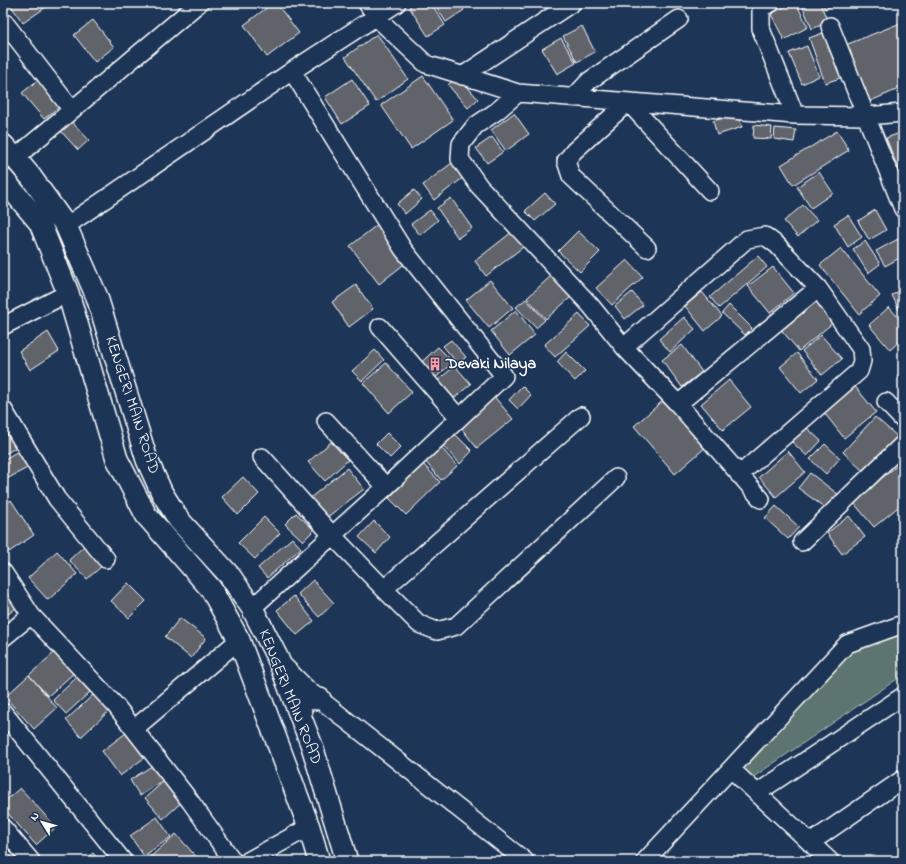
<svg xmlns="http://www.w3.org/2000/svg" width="906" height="864" font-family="'Indie Flower',sans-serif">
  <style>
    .green { fill: #5d7470; stroke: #aebab8 }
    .building { fill: #61636b; stroke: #fff }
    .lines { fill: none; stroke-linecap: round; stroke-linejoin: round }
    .minor-casing { stroke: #fff; stroke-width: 20 }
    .major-casing { stroke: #fff; stroke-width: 24 }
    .minor { stroke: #1d3557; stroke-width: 17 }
    .major { stroke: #1d3557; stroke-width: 21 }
    .labels { text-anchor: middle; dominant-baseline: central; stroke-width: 3; stroke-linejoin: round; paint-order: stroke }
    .poi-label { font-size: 16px; font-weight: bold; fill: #fff; stroke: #1d3557; text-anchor: start }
    .street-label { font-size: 16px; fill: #fff; stroke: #1d3557 }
  </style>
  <rect width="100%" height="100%" fill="#1d3557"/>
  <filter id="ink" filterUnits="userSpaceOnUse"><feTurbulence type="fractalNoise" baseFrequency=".025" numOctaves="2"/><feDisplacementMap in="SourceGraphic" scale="8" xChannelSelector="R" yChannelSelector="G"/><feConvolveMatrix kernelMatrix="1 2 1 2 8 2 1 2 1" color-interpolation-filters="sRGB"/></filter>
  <g filter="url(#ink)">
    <path class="green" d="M903 628V675L749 780 737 770 863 630Z"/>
    <path class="building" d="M9 3H47L49 5 23 23Z
      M273 3H276L299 33 267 57 244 25Z
      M415 3H431L445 25 428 36 409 7Z
      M434 3H460L464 10 446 22Z
      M518 3H535L522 10Z
      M792 3H796L808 27 784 40 771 14Z
      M801 3H820L828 22 812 29Z
      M822 3H837L825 9Z
      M93 20 114 47 95 62 74 35Z
      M903 22V87L866 103 843 46Z
      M582 26 595 52 577 62 563 36Z
      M831 30 846 76 825 83 809 38Z
      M377 34 408 79 376 102 345 57Z
      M561 38 576 63 557 74 542 49Z
      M807 46 819 76 802 84 789 53Z
      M423 76 453 120 411 149 381 105Z
      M458 76 478 99 468 108 448 85Z
      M39 79 61 105 44 119 22 93Z
      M352 79 370 106 342 124 325 97Z
      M514 113 529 134 506 151 491 130Z
      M738 114 742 127 717 135 713 121Z
      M68 118 89 140 78 150 58 128Z
      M754 125 772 127 771 139 753 138Z
      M775 128 796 130 794 142 774 139Z
      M837 131 849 150 793 185 781 165Z
      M903 132V181L886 138Z
      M492 137 503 152 487 163 476 148Z
      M457 159 468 174 434 200 423 185Z
      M819 172 833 193 811 208 797 187Z
      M414 190 422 199 405 214 397 204Z
      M545 193 555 204 535 221 525 211Z
      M451 198 472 228 458 238 437 208Z
      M803 205 817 220 798 237 784 221Z
      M430 210 438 220 420 235 411 224Z
      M875 210 886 230 869 240 858 221Z
      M848 215 862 237 848 247 834 224Z
      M378 224 407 262 379 284 350 246Z
      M578 231 600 252 580 272 558 251Z
      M512 232 523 247 486 276 475 261Z
      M898 239 903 248V256L885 266 876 251Z
      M865 241 880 264 868 273 853 249Z
      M841 248 880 296 859 314 820 265Z
      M758 256 767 267 719 308 710 297Z
      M627 260 643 277 612 305 596 288Z
      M773 267 794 293 770 313 748 286Z
      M552 275 572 296 546 319 527 298Z
      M490 280 513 308 489 328 466 300Z
      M356 285 373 309 349 327 332 302Z
      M903 290V308L899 310 892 295Z
      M632 292 643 305 625 319 615 306Z
      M702 292 722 316 705 331 685 306Z
      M814 297 835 321 799 351 778 326Z
      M526 299 545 320 536 328 516 307Z
      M729 305 752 328 745 335 722 313Z
      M889 307 903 323V338L890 350 869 325Z
      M516 310 535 335 510 355 491 331Z
      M579 314 590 326 555 357 544 345Z
      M684 317 695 329 670 352 659 339Z
      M48 332 59 351 30 370 19 351Z
      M821 335 842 359 822 375 802 351Z
      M451 340 466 357 458 364 443 346Z
      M682 345 702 372 682 387 662 360Z
      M438 347 453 362 431 382 417 366Z
      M375 350 384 360 362 381 352 371Z
      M566 352 585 371 575 381 557 362Z
      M797 353 818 379 801 393 780 367Z
      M386 363 412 392 389 413 363 383Z
      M455 366 471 384 447 404 431 386Z
      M903 369V381L897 376Z
      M729 380 751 407 723 430 701 404Z
      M853 384 876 412 844 438 822 410Z
      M522 386 531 395 518 409 509 400Z
      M492 394 513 419 477 448 457 423Z
      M666 398 707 446 675 474 634 426Z
      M875 417 898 437 865 473 843 452Z
      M806 427 821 441 807 456 792 442Z
      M6 428 17 447 3 455V430Z
      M387 433 401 447 390 458 376 444Z
      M455 434 472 451 460 464 443 446Z
      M331 442 348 460 325 481 308 462Z
      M825 444 840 458 826 474 810 459Z
      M440 446 457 466 441 480 424 460Z
      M20 450 29 467 3 481V460Z
      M788 451 805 472 776 497 759 477Z
      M423 464 440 482 406 515 389 498Z
      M899 464 903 469V503L874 527 853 502Z
      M347 468 364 489 326 518 310 498Z
      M810 473 839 495 828 510 798 488Z
      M243 477 259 494 238 515 222 497Z
      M11 500 34 535 9 552 3 543V506Z
      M776 506 799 527 788 539 765 518Z
      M296 513 314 530 303 541 285 524Z
      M849 516 865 537 842 554 827 533Z
      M264 517 280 533 255 559 238 543Z
      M374 521 390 537 376 553 359 537Z
      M292 538 301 548 267 578 258 568Z
      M84 546 102 566 87 579 69 560Z
      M57 551 77 574 48 600 28 578Z
      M313 580 334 603 319 617 298 594Z
      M3 581 21 604 7 615 3 609Z
      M128 583 146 601 129 618 111 601Z
      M294 596 314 621 297 635 277 610Z
      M180 618 206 638 191 658 165 637Z
      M55 652 74 673 48 696 29 675Z
      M29 675 57 708 34 729 5 697Z
      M77 677 90 692 66 714 53 700Z
      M94 694 109 711 81 737 66 720Z
      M130 730 148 755 120 776 102 751Z
      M155 764 165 779 140 796 130 780Z
      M165 780 184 800 163 819 145 798Z
      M20 788 56 827 36 845 3 808V803Z
      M157 817 171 837 144 856 130 836Z
      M176 834 200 861H151L148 859Z
      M3 849 13 859 11 861H3Z
      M93 853 100 861H84Z"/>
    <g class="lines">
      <g class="minor-casing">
        <path id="minor" d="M367 3 376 17 426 64 518 93 795 115 866 116 903 209
          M771 3 761 8V29L795 115
          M5 23 72 110
          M830 26 866 116 903 113
          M462 76 572 3
          M518 93 497 111 475 126 461 144 460 159 479 186 591 306 624 347 678 404 761 499
          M573 98 589 81 679 19
          M15 158 199 3
          M66 226 292 71 397 3
          M647 248 571 176 566 161 574 151 628 102 710 191
          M3 326 68 293
          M380 327 459 418
          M624 347 747 239 765 236 777 245 818 288 861 349 862 361 859 371 739 475
          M886 402 903 420
          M678 404 818 288
          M3 409 57 499 106 559
          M326 421 386 487
          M262 457 332 535 384 589 581 416
          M802 542 903 444
          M3 572 31 615 116 706 190 801 233 861
          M384 589 419 624 437 631 456 626 616 478
          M252 608 386 487 504 376 403 249 292 71
          M3 638 31 615
          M280 662 308 690 525 861
          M3 712 123 861
          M134 729 239 640
          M731 769 830 861
          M757 793 903 696
          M3 828 31 861
          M810 843 903 779
          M248 861 309 827
          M645 861 847 644 903 624"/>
      </g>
      <g class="major-casing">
        <path id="major" d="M3 145 15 158 31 177 66 226 97 297 147 460 162 493 179 520 230 576 252 608 278 659 312 746 347 861
          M3 179 40 223 68 293 117 459 146 515 211 589 239 640 309 827 319 861
          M301 716C299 699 305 698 320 699"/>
      </g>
      <use href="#minor" class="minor"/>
      <use href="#major" class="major"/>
    </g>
  </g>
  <defs>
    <g id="building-bare" transform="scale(1.08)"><path d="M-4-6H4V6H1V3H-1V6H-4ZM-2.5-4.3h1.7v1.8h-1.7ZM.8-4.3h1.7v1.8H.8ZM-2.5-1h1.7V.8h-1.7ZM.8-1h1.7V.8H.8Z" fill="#ff9aa2" stroke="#1d3557" stroke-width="2.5" paint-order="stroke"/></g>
  </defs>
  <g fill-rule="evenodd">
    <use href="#building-bare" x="435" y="364"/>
  </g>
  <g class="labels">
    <g class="poi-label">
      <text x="446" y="364">Devaki Nilaya</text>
    </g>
    <g class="street-label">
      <text transform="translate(132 405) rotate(72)">KENGERI MAIN ROAD</text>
      <text transform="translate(290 697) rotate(68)">KENGERI MAIN ROAD</text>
    </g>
  </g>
  <rect width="906" height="864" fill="none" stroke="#1d3557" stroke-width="16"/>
  <rect x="8" y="8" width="890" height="848" fill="none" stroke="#fff" stroke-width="1.5" filter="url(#ink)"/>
  <g transform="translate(42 822) rotate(307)" stroke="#1d3557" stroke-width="3" paint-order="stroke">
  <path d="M0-3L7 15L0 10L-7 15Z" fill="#ffffff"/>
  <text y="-6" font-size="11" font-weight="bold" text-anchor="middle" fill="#ffffff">N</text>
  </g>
</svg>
